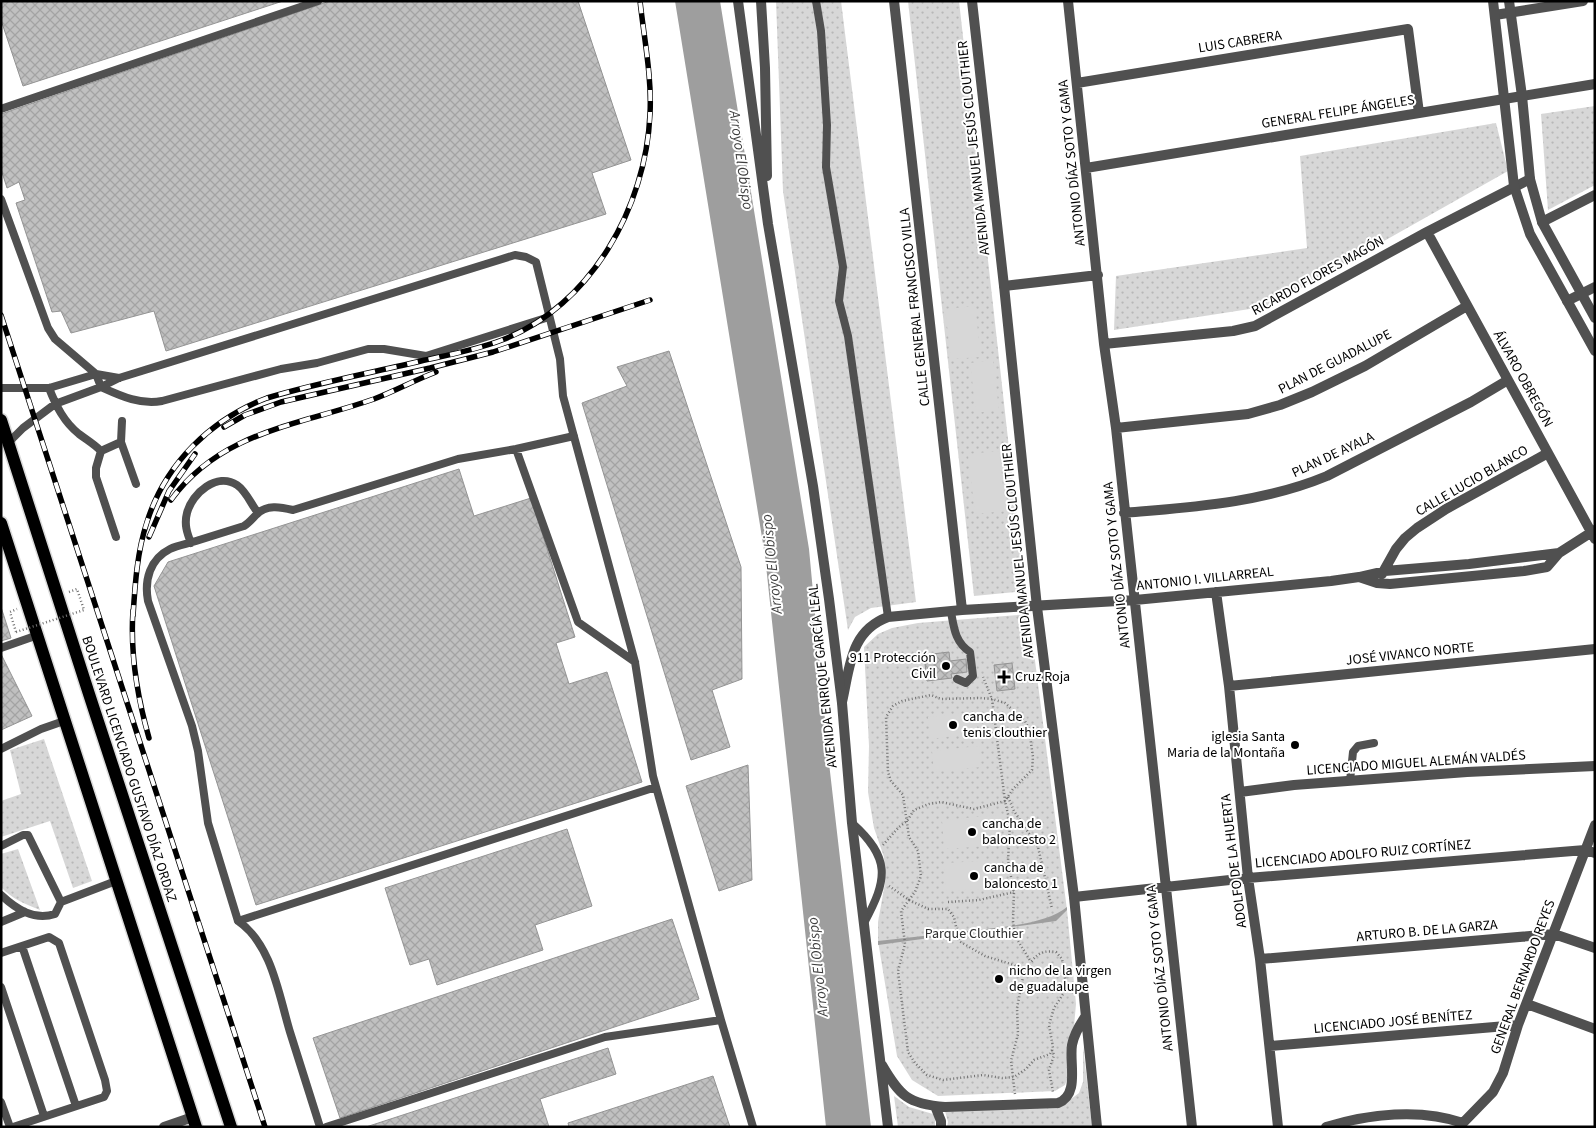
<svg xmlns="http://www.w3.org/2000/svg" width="1596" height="1128" font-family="'Source Sans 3',sans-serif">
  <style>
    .grass { fill: url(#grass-dots) }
    .garden { fill: #d7d7d7 }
    .water { fill: #9e9e9e }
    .building { fill: url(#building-cross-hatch); stroke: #949494 }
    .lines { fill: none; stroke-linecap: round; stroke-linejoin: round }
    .primary-casing { stroke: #dbdbdb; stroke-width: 15 }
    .path { stroke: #727272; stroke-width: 2.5; stroke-dasharray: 1 2.5; stroke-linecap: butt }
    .service { stroke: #505050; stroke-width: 8 }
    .minor { stroke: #505050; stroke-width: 10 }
    .tertiary { stroke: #505050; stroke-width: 10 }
    .primary { stroke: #000; stroke-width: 12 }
    .rail-casing { stroke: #000; stroke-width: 5.5 }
    .rail { stroke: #fff; stroke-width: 4; stroke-dasharray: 11; stroke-linecap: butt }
    .path-bridge { stroke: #727272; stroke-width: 2.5; stroke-dasharray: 1 2.5; stroke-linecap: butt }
    .poi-dot { fill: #000; stroke: #fff; stroke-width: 2 }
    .labels { text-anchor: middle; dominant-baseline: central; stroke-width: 4; stroke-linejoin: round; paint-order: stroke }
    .street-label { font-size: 14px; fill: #000; stroke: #fff }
    .poi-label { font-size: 14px; fill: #000; stroke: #fff; text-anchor: start }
    .park-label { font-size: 14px; fill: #2e2e2e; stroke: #fff }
    .water-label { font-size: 15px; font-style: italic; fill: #3f3f3f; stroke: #fff }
  </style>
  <defs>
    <pattern id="grass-dots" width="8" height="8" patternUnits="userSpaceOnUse" patternTransform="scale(1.25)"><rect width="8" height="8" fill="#d7d7d7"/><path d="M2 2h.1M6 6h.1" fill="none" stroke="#b7b7b7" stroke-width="1.8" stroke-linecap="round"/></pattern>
    <pattern id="building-cross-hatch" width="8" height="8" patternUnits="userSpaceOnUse" patternTransform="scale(1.25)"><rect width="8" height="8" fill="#c0c0c0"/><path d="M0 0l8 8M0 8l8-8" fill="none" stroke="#a3a3a3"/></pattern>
  </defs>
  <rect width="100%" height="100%" fill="#fff"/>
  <path class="grass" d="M776 1H841L916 602 871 608 855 617 848 630 783 191Z
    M908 1H959L1025 591 974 596Z
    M1595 106V185L1548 210 1541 114Z
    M1496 123 1508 171 1269 306 1114 330 1116 276 1307 248 1300 156Z
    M1029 614 1067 910 1076 1004 1070 1071 1065 1085 1055 1091 938 1096 912 1080 897 1056 878 941V922L885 883 884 857 874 828 868 792 869 746 864 647 878 634 892 628 918 623Z
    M44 739 92 881 73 888 50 821 1 837V801L21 794 10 750Z
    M18 849 40 910C25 904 12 899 1 887V854Z
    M1083 1046 1092 1127H947L948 1122 945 1111 1063 1105 1079 1093 1083 1082Z
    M894 1096 909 1107 933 1114 935 1117V1127H898Z"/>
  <path class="garden" d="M975 306 981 357 951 359 945 309Z
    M993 360 999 410 976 413 970 363Z
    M999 451 1006 511 975 514 968 454Z
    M975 712 978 733 930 739 928 717Z
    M979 746 981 767 934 772 932 751Z
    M1000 815 1002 845 944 849 942 820Z
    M1002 860 1003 888 946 891 944 863Z"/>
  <path class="water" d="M675 1H720L809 549 829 763 871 1127H826L765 556Z
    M1067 907V910L1056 921 878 945V941C905 938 932 935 959 932 988 928 1045 926 1067 907Z"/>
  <path class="building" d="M1 1H283L23 86 1 20Z
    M330 1H578L631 160 592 173 606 214 166 351 154 311 71 333 61 311 52 312 16 203 25 200 19 182 7 188 1 169V114Z
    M669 351 741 567 742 679 712 690 730 747 691 760 582 403 627 386 617 367Z
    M459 469 474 516 531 498 575 637 556 643 569 684 607 672 642 782 256 905 154 586 168 562Z
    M1 607 11 638 1 641Z
    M949 652 950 661 966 659 967 672 951 674 952 678 927 681 924 655Z
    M1 654 32 716 1 730Z
    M1012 663 1015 689 997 691 994 665Z
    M748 765 752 880 719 891 686 786Z
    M567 829 592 906 535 925 543 950 437 985 429 959 410 965 385 888Z
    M672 919 699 999 340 1118 313 1038Z
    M608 1048 616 1074 540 1099 549 1127H366Z
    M713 1076 730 1127H569L568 1123Z"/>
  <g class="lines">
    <g class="primary-casing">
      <path id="primary" d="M1 420 89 694 231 1127
        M1 523 196 1127"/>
    </g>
    <path class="path" d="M69 592 77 589 84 610
      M16 632 10 612 17 609
      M1008 797 1014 811 1038 847 1052 909
      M883 845 899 827 907 821 914 810 929 804 941 802 974 809 1005 801 1010 823 1008 861 1014 892 1013 921 1015 936 1031 962
      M889 886 909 900 915 892 921 876 918 851 909 837 903 795 891 781 888 772 886 717 893 706 902 701 931 695 941 699 980 698 992 699 1005 703 1025 721 1029 729 1033 757 1032 770 1013 789 1005 801 992 699 983 677
      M909 900 928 909H948L954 917 959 941 985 956 1014 965 1024 972C1034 958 1038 949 1056 952L1062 959 1066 984 1065 991 1054 1008 1049 1025 1053 1048 1050 1054 1034 1060 1026 1069 1014 1077 1002 1078 983 1075 943 1080 927 1075 915 1063 908 1052 898 971 905 944 901 911Z
      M948 902 979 900 1014 892
      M1052 1050 1054 1055 1049 1070 1053 1092
      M1015 1094 1011 1061 1018 1034 1017 1008 1024 972"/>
    <path class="service" d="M816 1 821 31 827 125 826 167 843 267 839 301 848 336 888 617
      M1 109 318 1
      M1 199 48 328 55 339 96 374 101 387C121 396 140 405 162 401L281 369 317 363 368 349H384L426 356 549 317
      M1 388H49L96 374 119 378
      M49 388C56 406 64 422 79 434 87 440 94 444 101 451L121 442
      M122 421 121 442 136 484
      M9 442 23 428 55 404 101 387 119 378 515 255 526 257 536 262 560 359 563 396 635 662 653 776 721 1020 753 1127
      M516 449 578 622 635 662
      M101 451 96 468V477L116 537
      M191 543C187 533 184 524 187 513 192 493 217 472 237 485 246 491 251 504 258 513
      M951 612C954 628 955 642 970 652L973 676 966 683 957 679
      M1 648 38 635
      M1 749 41 729 64 721
      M1350 781 1353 752 1358 746 1374 743
      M852 823C891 858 888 879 864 923
      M1 846 23 835H28L61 902 116 881
      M1 895C16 909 34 921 55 914L61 902
      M238 921 208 823 198 751 192 726 148 601C144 580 150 559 170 549 178 545 187 544 196 541 212 536 228 531 244 526 249 523 252 519 256 515 266 504 281 507 293 510L458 459 516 449 574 436
      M1 922 25 912
      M22 946 76 1106
      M1 953 49 937 59 943 105 1080 107 1091 104 1097 13 1127
      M1 987 44 1116
      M1 1102 10 1127
      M320 1127C310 1095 300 1064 290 1032 279 996 272 944 238 921L656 787
      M326 1127 605 1037 721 1020"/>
    <path class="minor" d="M894 1 962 610
      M1068 1 1104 344 1116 428 1192 1127
      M1495 15 1583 1
      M1077 83 1408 29 1419 113
      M1086 168 1595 84
      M1542 222 1595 195
      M1427 232 1595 539
      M1004 286 1098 275
      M1567 301 1595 287
      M1104 344 1233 331 1255 326 1427 232 1530 179
      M1116 428 1248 414 1280 405 1312 392 1365 366 1467 306
      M1124 513C1193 507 1262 503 1327 476L1471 402 1508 380
      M1382 574 1396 549 1405 538 1417 528 1446 509 1548 453
      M1359 577 1377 583 1390 584 1524 571 1547 567 1559 553 1595 530
      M1216 592 1229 686 1248 878 1260 959 1278 1127
      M1229 686 1595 649
      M842 702C850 667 850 631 888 617L962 610 1135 600 1331 581 1359 577 1385 571 1469 564 1559 553
      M1240 792 1294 785 1467 772 1595 766
      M1074 897 1248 878 1585 850 1595 853
      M1260 959 1554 934 1595 948
      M1527 1004 1595 1029
      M1270 1046 1518 1025
      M164 1127 193 1117
      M1326 1127C1369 1114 1420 1108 1463 1123
      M1459 1127 1493 1092 1503 1073 1518 1025 1595 825"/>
    <path class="tertiary" d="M738 1 768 224 813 486 829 599 842 703 852 823 888 1127
      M761 1 765 68 767 176
      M972 1 1004 286 1037 607 1074 897 1097 1127
      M1493 1 1514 186 1530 234 1595 351
      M1509 1 1522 96 1530 179 1542 222 1595 318
      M882 1065C900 1096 908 1104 945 1107L1058 1103C1080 1095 1069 1063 1072 1045 1074 1034 1079 1026 1085 1017
      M935 1106 941 1121V1127"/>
    <use href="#primary" class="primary"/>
    <g class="rail-casing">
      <path id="rail" d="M1 315 265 1127
        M224 427 245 415 281 402 430 368 493 352 650 300
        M171 500C221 431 300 425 374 399 395 391 415 380 436 372
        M149 537 169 491 195 454
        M133 610C130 654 137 696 149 738
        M133 616C135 585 137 552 147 522 165 464 211 419 267 398 317 383 370 373 421 361 448 355 476 350 502 340 591 306 646 207 650 114 652 77 644 38 640 1"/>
    </g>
    <use href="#rail" class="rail"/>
    <path class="path-bridge" d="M16 632 84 610"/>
  </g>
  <g class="poi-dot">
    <circle cx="946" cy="666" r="5"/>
    <path d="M1001.5 669.5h5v5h5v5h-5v5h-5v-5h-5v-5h5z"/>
    <circle cx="953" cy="725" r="5"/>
    <circle cx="1295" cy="745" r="5"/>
    <circle cx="972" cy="832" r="5"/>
    <circle cx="974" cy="876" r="5"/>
    <circle cx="999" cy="979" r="5"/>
  </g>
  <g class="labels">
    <g class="street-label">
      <text transform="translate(1240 42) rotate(-9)">LUIS CABRERA</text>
      <text transform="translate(1338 112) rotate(-9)">GENERAL FELIPE ÁNGELES</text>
      <text transform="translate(974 148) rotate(-96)">AVENIDA MANUEL JESÚS CLOUTHIER</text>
      <text transform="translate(1072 163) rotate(-96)">ANTONIO DÍAZ SOTO Y GAMA</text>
      <text transform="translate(1318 276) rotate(-29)">RICARDO FLORES MAGÓN</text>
      <text transform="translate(915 307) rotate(-96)">CALLE GENERAL FRANCISCO VILLA</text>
      <text transform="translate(1335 362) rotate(-27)">PLAN DE GUADALUPE</text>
      <text transform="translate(1523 379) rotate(61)">ÁLVARO OBREGÓN</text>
      <text transform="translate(1333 455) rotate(-25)">PLAN DE AYALA</text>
      <text transform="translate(1472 481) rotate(-30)">CALLE LUCIO BLANCO</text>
      <text transform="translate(1018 551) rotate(-96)">AVENIDA MANUEL JESÚS CLOUTHIER</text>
      <text transform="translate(1117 565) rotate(-96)">ANTONIO DÍAZ SOTO Y GAMA</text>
      <text transform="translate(1205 579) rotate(-6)">ANTONIO I. VILLARREAL</text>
      <text transform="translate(1410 654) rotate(-6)">JOSÉ VIVANCO NORTE</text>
      <text transform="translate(823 676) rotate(-96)">AVENIDA ENRIQUE GARCÍA LEAL</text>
      <text transform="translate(1416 763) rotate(-4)">LICENCIADO MIGUEL ALEMÁN VALDÉS</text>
      <text transform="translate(129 769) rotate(72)">BOULEVARD LICENCIADO GUSTAVO DÍAZ ORDAZ</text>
      <text transform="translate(1363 854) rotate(-5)">LICENCIADO ADOLFO RUIZ CORTÍNEZ</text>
      <text transform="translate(1234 861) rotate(-97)">ADOLFO DE LA HUERTA</text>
      <text transform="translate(1427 931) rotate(-5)">ARTURO B. DE LA GARZA</text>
      <text transform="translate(1160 968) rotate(-96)">ANTONIO DÍAZ SOTO Y GAMA</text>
      <text transform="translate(1523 977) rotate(-70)">GENERAL BERNARDO REYES</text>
      <text transform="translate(1393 1022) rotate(-5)">LICENCIADO JOSÉ BENÍTEZ</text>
    </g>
    <g class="poi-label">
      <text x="936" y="658" text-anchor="end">911 Protección<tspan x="936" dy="16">Civil</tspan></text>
      <text x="1015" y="677">Cruz Roja</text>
      <text x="963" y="717">cancha de<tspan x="963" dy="16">tenis clouthier</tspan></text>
      <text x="1285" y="737" text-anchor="end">iglesia Santa<tspan x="1285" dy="16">Maria de la Montaña</tspan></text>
      <text x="982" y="824">cancha de<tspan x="982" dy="16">baloncesto 2</tspan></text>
      <text x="984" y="868">cancha de<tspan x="984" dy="16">baloncesto 1</tspan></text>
      <text x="1009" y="971">nicho de la virgen<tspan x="1009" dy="16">de guadalupe</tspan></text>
    </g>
    <g class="park-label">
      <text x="974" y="934">Parque Clouthier</text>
    </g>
    <g class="water-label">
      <text transform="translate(741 160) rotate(82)">Arroyo El Obispo</text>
      <text transform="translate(772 564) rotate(-96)">Arroyo El Obispo</text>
      <text transform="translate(818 967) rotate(-96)">Arroyo El Obispo</text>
    </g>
  </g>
  <rect width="1596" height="1128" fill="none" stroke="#000000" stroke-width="5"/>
</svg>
